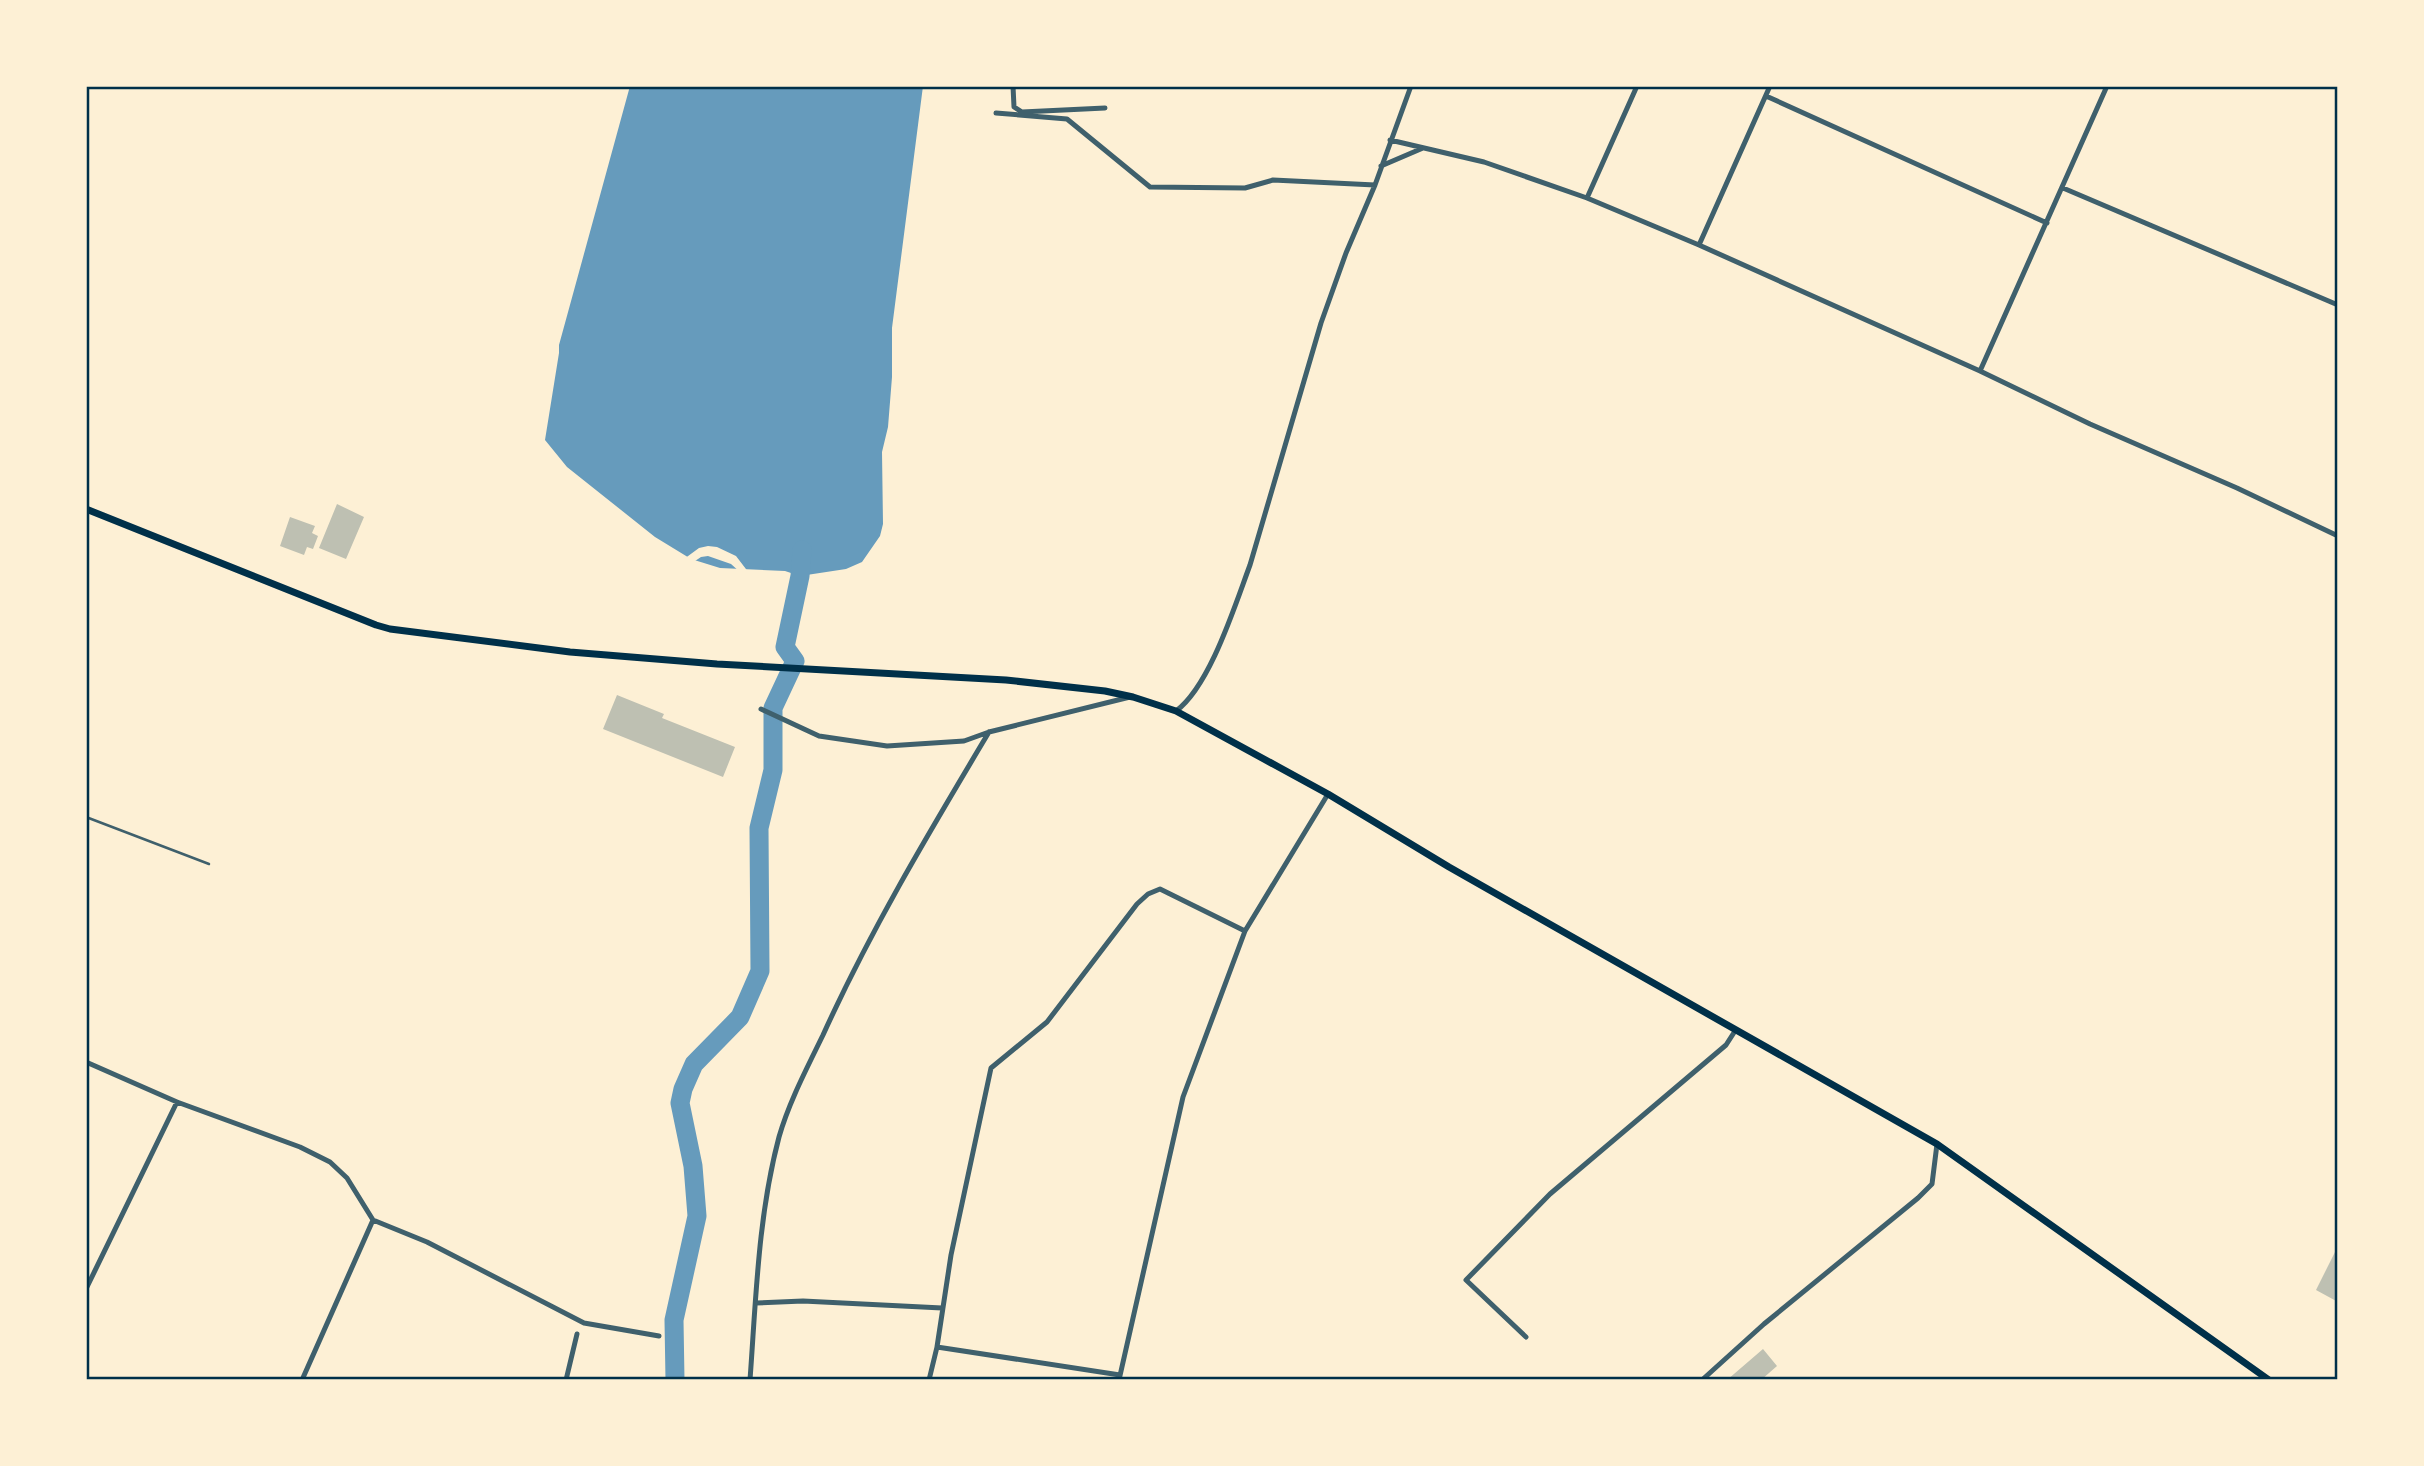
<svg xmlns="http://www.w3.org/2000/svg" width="2424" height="1466" font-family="Roboto,sans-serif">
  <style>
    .water { fill: #669bbc }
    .pier { fill: #fdf0d5 }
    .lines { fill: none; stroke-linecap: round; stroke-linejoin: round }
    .river { stroke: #669bbc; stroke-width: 19 }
    .building { fill: #bec0b2 }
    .service { stroke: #3f606c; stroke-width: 2.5 }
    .minor { stroke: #3f606c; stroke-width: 5 }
    .secondary { stroke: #003049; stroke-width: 7 }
    .neatline { fill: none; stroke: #003049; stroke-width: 2.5 }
  </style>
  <rect width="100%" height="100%" fill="#fdf0d5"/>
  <path class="water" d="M630 86H923L892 328V377L888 427 882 452 883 524 880 536 862 562 846 569 800 576 785 571 720 568 691 559 655 537 567 467 545 440 559 353V345Z"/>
  <path class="pier" d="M708 546 717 547 736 556 749 573H741L731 564 708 556 701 557 692 563 684 559 699 548Z"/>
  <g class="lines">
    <path class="river" d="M675 1380 674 1320 697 1216 693 1166 680 1103 683 1089 694 1064 740 1017 760 971 759 828 773 770V708L795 661 785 647 800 576 802 550"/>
  </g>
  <path class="building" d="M337 504 364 517 346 559 319 548Z
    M290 517 315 526 312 533 318 536 313 549 307 547 304 555 280 546Z
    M617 695 664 714 662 718 735 747 723 777 603 729Z
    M2338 1246V1302L2316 1290Z
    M1763 1349 1777 1366 1761 1380H1727Z"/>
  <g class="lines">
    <path class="service" d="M86 817 209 864"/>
    <path class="minor" d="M1013 86 1014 107 1022 112 1105 108
      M1766 96 2047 223
      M996 113 1067 119 1150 187 1245 188 1273 180 1375 185
      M1390 140 1484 162 1587 198 1699 245 1980 371 2090 424 2237 488 2338 536
      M1381 166 1423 148
      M2063 188 2338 305
      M1587 198 1637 86
      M1699 245 1770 86
      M1980 371 2107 86
      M761 709 819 736 887 746 964 741 989 732 1130 697
      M1176 711C1210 686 1235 605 1250 565L1321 323 1346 253 1375 185 1411 86
      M86 1062 177 1102 300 1147 330 1162 347 1178 373 1220 427 1242 584 1323 659 1336
      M86 1289 177 1102
      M756 1303 803 1301 942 1308
      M1526 1337 1466 1280 1550 1194 1726 1045 1735 1031
      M937 1347 1120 1375
      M302 1380 373 1220
      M566 1380 577 1334
      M750 1380C756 1299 758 1216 779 1137 789 1102 807 1068 823 1035 871 929 930 831 989 732
      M929 1380 937 1347 951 1255 991 1068 1047 1022 1137 904 1148 894 1160 889 1245 931
      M1119 1380 1183 1097 1245 931 1328 794
      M1702 1380 1764 1324 1918 1198 1932 1184 1937 1144"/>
    <path class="secondary" d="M86 509 376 625 390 629 570 652 717 664 1006 680 1105 691 1133 697 1176 711 1328 794 1449 867 1937 1144 2269 1380"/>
  </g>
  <rect width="2424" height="1466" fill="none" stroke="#fdf0d5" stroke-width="175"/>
  <rect x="88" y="88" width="2248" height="1290" class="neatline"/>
</svg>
